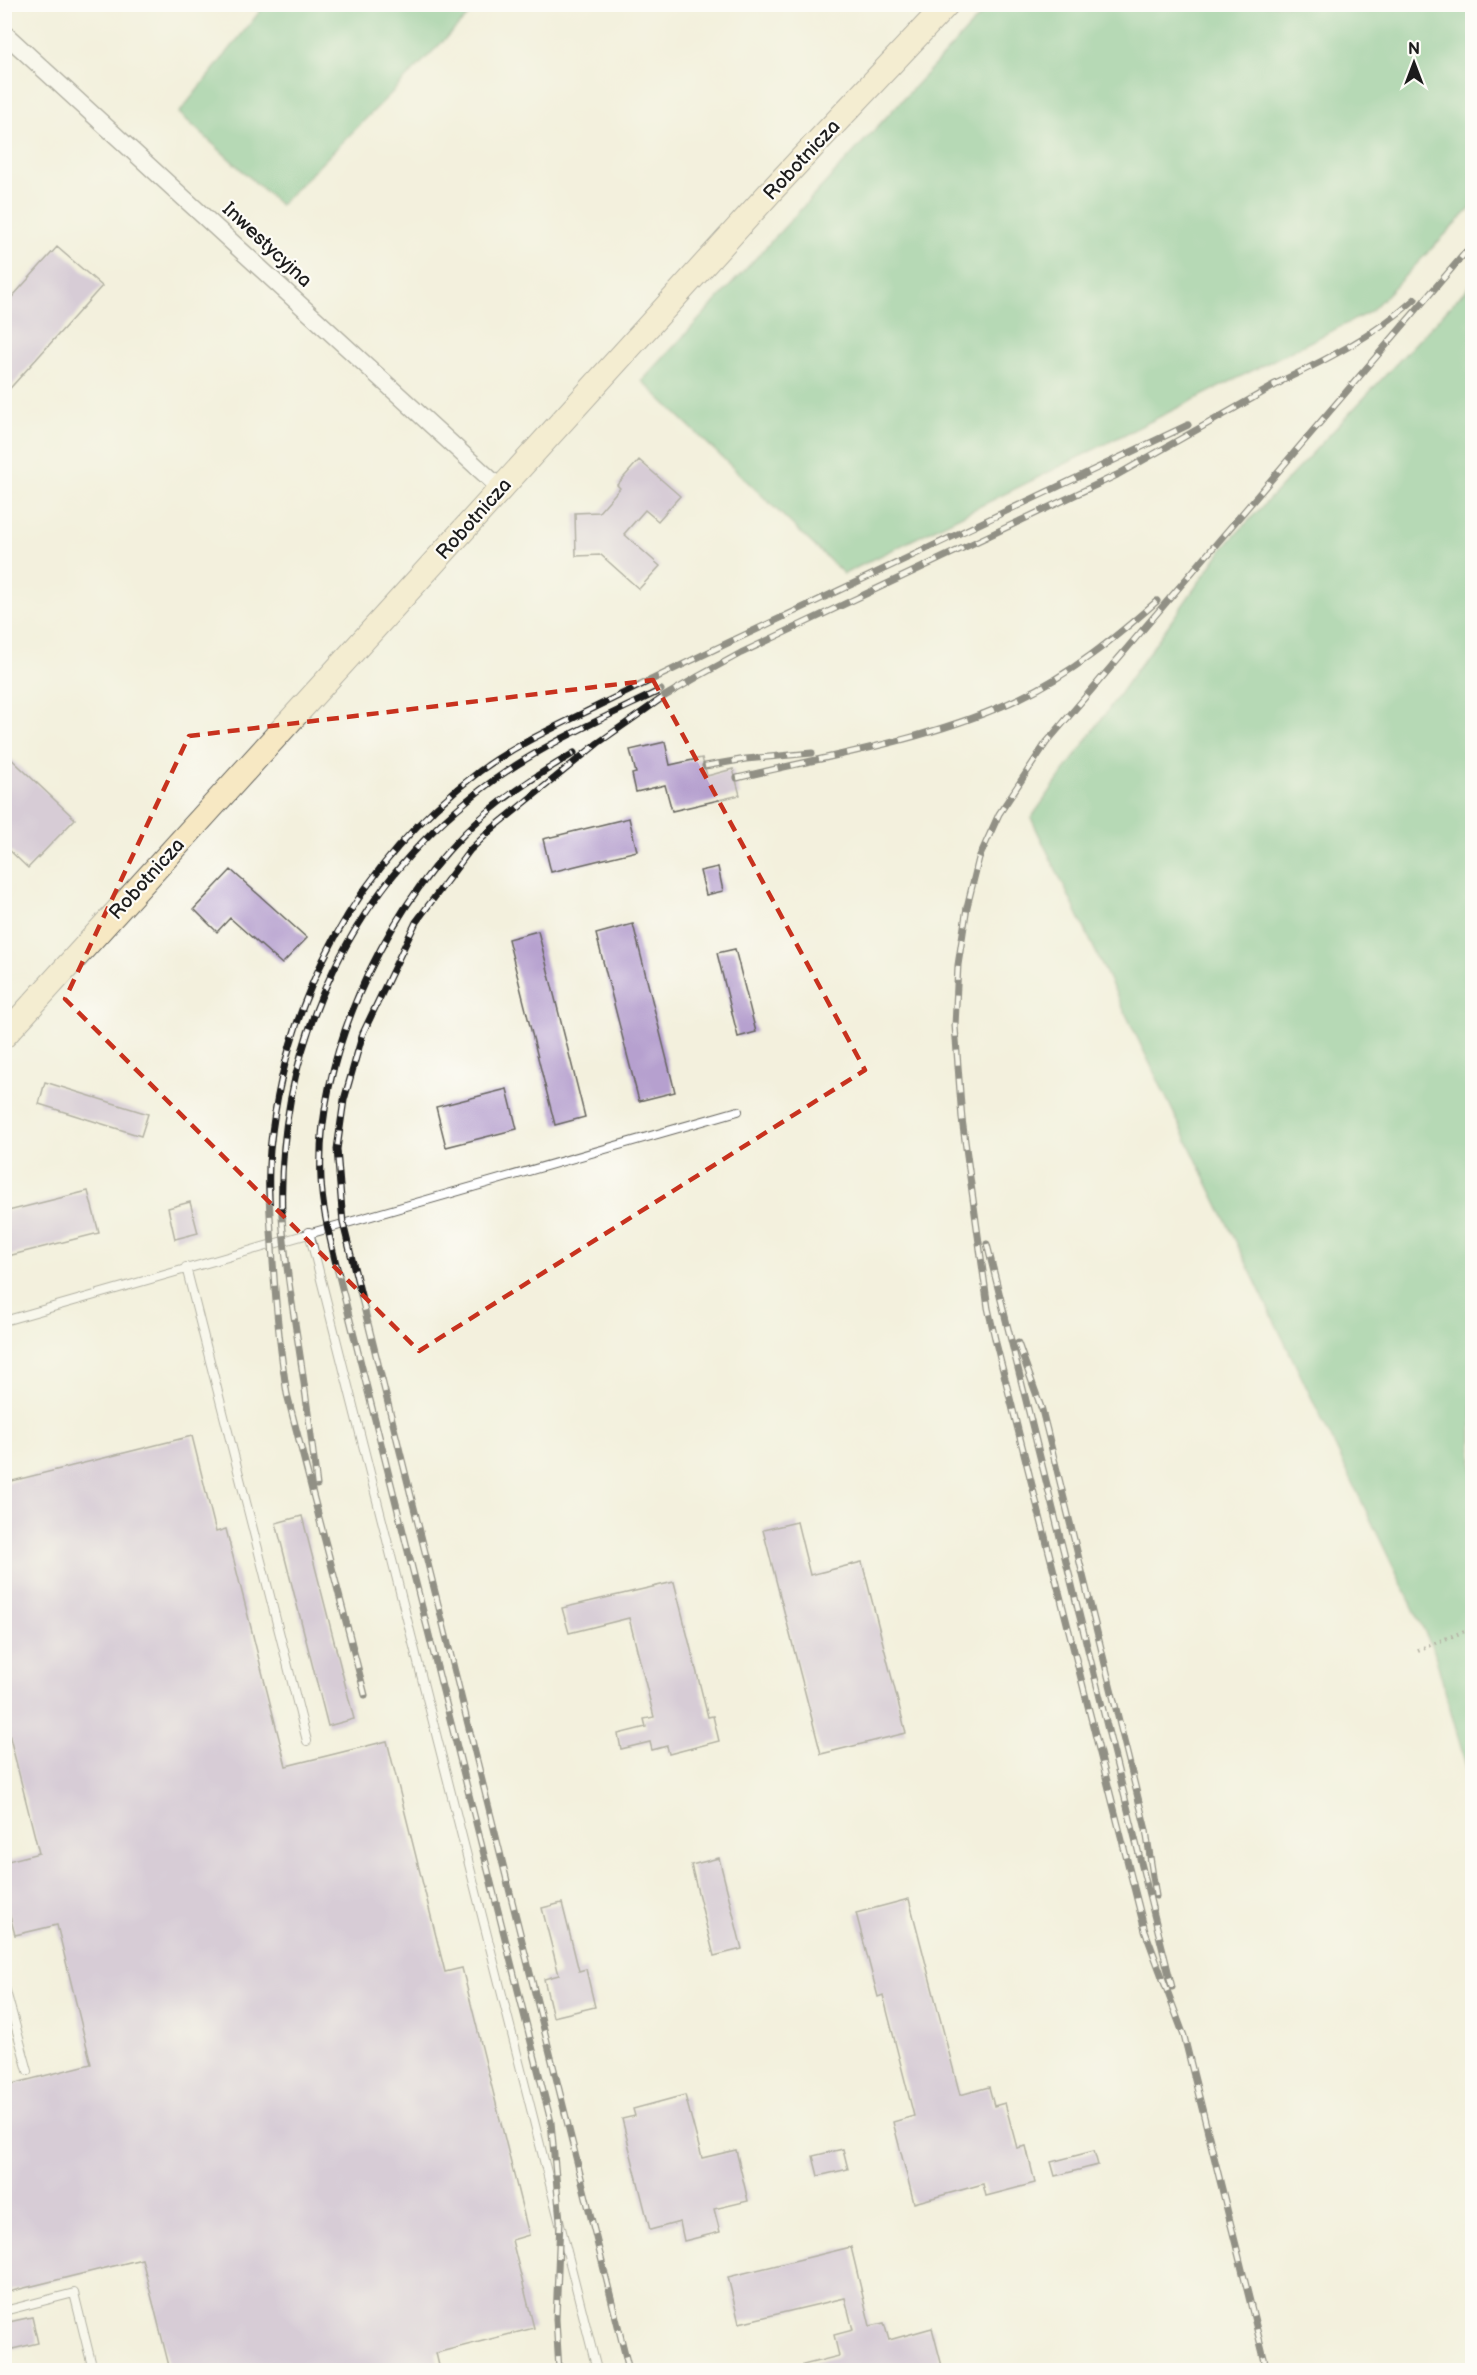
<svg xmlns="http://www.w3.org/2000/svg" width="1477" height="2375" font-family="'Balsamiq Sans',sans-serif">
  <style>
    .forest { fill: #6ebc86; stroke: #456c51; stroke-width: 1.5 }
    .building { fill: #b6a0cf }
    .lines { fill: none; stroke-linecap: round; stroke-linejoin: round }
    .lane-casing { stroke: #676660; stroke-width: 10 }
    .street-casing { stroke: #676660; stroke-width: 19 }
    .secondary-casing { stroke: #676660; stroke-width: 26 }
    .path { stroke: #676660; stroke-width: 4; stroke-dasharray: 1.5 4.5; stroke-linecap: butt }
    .lane { stroke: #fff; stroke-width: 8 }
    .street { stroke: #fff; stroke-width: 16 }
    .secondary { stroke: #f7e8c3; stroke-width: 24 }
    .rail-casing { stroke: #1c1c1c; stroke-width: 7 }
    .rail { stroke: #fdfcf7; stroke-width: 4.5; stroke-dasharray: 14; stroke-linecap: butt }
    .marked { fill: none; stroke: #c8321e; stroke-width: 4.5; stroke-dasharray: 12 8; stroke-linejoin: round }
    .labels { text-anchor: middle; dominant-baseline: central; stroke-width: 4.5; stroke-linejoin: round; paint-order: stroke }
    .street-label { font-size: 20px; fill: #1c1c1c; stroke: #fdfcf7 }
  </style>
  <rect width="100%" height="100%" fill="#fdfcf7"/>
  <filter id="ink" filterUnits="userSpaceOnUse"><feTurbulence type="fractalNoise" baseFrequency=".0167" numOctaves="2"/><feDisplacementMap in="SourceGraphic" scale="12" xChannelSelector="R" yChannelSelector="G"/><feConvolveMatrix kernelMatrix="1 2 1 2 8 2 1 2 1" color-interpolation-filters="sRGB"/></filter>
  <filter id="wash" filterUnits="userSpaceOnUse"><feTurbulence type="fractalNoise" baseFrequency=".008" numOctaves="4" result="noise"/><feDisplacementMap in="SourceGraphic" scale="24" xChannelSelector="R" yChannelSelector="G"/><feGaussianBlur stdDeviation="1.35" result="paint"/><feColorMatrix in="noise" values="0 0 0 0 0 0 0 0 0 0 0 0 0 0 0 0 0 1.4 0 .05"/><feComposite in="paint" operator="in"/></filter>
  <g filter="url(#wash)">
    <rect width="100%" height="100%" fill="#f3f0dd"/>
    <path class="forest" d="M265 5V4L479 5 280 205 179 113Z
      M990 5H1472V207L1370 312 844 574 642 381Z
      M1472 283V1787L1434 1651 1031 818 1224 547Z"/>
    <g id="blocks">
      <path class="building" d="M57 247 102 286 4 395V306Z
        M639 460 680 496 658 521 645 510 624 534 660 566 639 589 601 555 576 556 575 513 599 512 620 488 617 485Z
        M665 742 670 765 702 758 707 776 733 769 740 795 672 811 665 785 636 792 632 774 636 773 630 750Z
        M4 752 75 819 28 868 4 845Z
        M629 818 637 851 551 872 543 839Z
        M718 867 723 891 706 895 700 871Z
        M231 870 307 938 282 964 230 918 217 932 194 909Z
        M633 924 675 1092 639 1101 596 934Z
        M538 931 585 1117 555 1125 508 939Z
        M735 949 756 1032 738 1037 717 953Z
        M45 1082 148 1114 141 1136 39 1104Z
        M507 1089 517 1129 446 1147 436 1107Z
        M88 1191 99 1233 4 1257V1212Z
        M190 1202 198 1233 175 1239 168 1208Z
        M192 1436 216 1532 226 1529 286 1766 387 1741 445 1972 462 1968 529 2235 512 2240 534 2328 436 2353 440 2370H170L142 2259 4 2293V2086L91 2064 57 1925 15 1935 4 1894V1862L39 1853 4 1714V1483Z
        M302 1516 354 1719 328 1726 276 1523Z
        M797 1522 810 1575 862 1562 906 1733 821 1754 763 1530Z
        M674 1582 708 1717 713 1716 719 1741 669 1754 667 1746 652 1750 650 1742 621 1749 618 1734 646 1727 644 1719 654 1717 629 1618 569 1633 562 1608Z
        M719 1858 742 1949 714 1956 691 1865Z
        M909 1899 960 2095 989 2087 994 2106 1005 2103 1017 2148 1026 2146 1035 2183 986 2196 983 2184 914 2203 893 2122 914 2116 883 1995 878 1997 856 1913Z
        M562 1903 579 1971 586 1969 595 2007 553 2017 544 1979 559 1975 542 1908Z
        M685 2095 702 2158 736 2150 748 2201 714 2209 720 2232 684 2241 680 2222 650 2230 622 2119 635 2116 633 2109Z
        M843 2149 848 2169 818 2176 813 2156Z
        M1094 2151 1098 2165 1055 2176 1051 2162Z
        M851 2247 870 2326 884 2323 889 2340 932 2328 943 2370H804L803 2365 839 2356 834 2335 853 2330 845 2298 739 2323 728 2277Z
        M32 2317 38 2343 4 2351V2323Z"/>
    </g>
  </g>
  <g filter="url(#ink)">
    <use href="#blocks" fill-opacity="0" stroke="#676660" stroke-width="1.5"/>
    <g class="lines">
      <g class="lane-casing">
        <path id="lane" d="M309 1232 597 2370
          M186 1267 307 1741
          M4 1321 738 1111
          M4 1984 28 2071
          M4 2311 74 2293 93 2370"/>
      </g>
      <g class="street-casing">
        <path id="street" d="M4 33 501 489"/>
      </g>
      <g class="secondary-casing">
        <path id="secondary" d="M4 1036 773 189 947 4"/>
      </g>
      <path class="path" d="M1418 1650 1472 1628"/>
      <use href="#lane" class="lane"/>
      <use href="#street" class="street"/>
      <use href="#secondary" class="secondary"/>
      <g class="rail-casing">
        <path id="rail" d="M1273 385C1324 361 1373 337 1415 299
          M705 766 746 759 812 753
          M737 778C831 755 932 740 1020 698 1071 674 1115 638 1157 601
          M987 1244 1172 1987
          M1018 1343 1042 1410 1053 1454 1146 1830 1156 1896
          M317 1485C311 1435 305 1385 297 1336 291 1296 284 1256 282 1215 276 1043 354 880 494 780 546 743 604 718 661 690
          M365 1695 287 1394C279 1345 275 1296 272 1246 270 1214 267 1181 270 1150 285 998 357 863 480 771 518 743 562 724 604 703 653 679 702 655 751 632 897 563 1043 494 1188 425
          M559 2370 556 2319 560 2221 551 2122 335 1260C329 1234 322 1207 321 1179 315 1061 381 918 464 834 495 802 535 776 574 753
          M629 2370 343 1223 337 1149 344 1100 363 1033 416 922 470 850 492 829 598 743 665 696 699 676 741 653 1117 475 1281 382
          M1267 2370 1184 2036 1145 1931 996 1343 988 1308 962 1119 955 1026 958 965 967 907 979 858 999 814 1046 743 1465 253"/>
      </g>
      <use href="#rail" class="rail"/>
    </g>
  </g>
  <path d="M0 0H1477V2375H0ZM653 680 865 1070 419 1351 65 999 189 736Z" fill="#f3f0dd" fill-opacity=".55" fill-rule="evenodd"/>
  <path class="marked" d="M653 680 865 1070 419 1351 65 999 189 736Z"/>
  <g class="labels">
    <g class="street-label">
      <text transform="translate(802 160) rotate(-47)">Robotnicza</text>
      <text transform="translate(267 245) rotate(43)">Inwestycyjna</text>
      <text transform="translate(474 519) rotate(-48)">Robotnicza</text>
      <text transform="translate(147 879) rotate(-48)">Robotnicza</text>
    </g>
  </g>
  <rect width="1477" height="2375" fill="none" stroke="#fdfcf7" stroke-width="24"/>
  <g transform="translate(1414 63)" stroke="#fdfcf7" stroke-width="4.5" paint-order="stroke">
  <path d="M0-4.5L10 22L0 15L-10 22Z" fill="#1c1c1c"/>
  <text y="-9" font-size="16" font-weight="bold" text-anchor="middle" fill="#1c1c1c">N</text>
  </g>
</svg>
